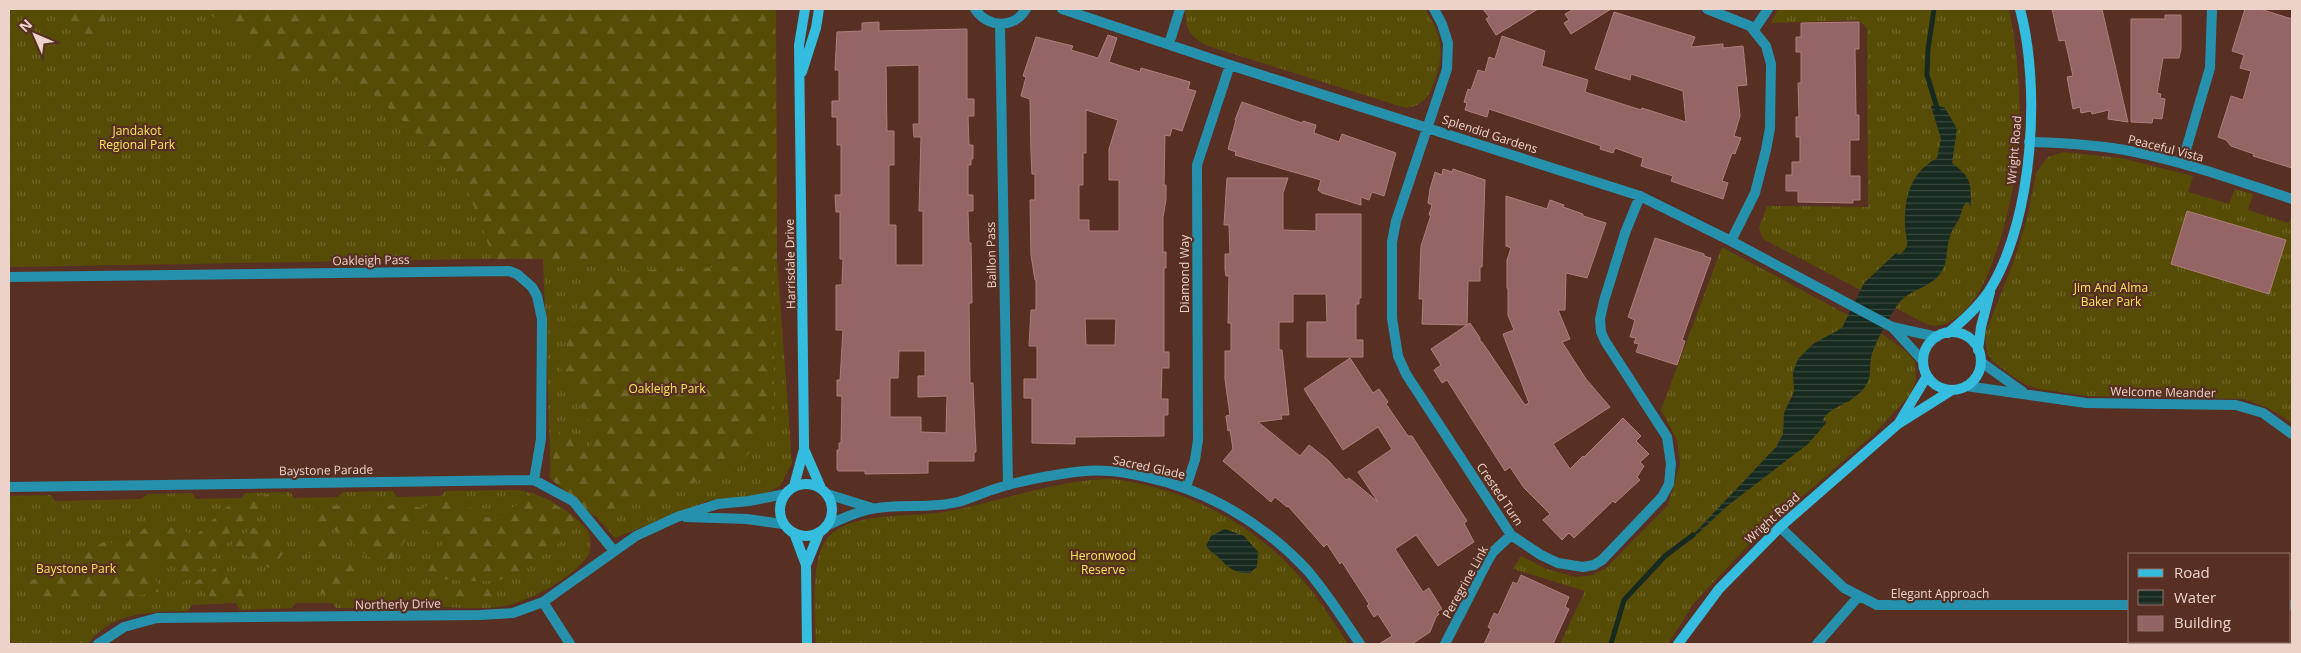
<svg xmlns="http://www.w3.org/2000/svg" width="2301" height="653" font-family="'Open Sans',sans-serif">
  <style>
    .grass { fill: url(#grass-tufts) }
    .forest { fill: url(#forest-firs) }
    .water { fill: url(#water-rules) }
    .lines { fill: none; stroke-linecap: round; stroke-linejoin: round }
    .stream { stroke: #172a20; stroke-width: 5 }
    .building { fill: #946564; stroke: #af7e7d; fill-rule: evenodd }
    .street { stroke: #2691ad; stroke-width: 10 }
    .secondary { stroke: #35bde0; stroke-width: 10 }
    .labels { text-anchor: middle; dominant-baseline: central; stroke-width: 4.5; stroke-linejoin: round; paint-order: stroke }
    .park-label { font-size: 12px; fill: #fae35a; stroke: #573023 }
    .street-label { font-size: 12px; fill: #ecd3ca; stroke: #573023 }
  </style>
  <defs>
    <pattern id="grass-tufts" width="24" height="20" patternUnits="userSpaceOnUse" patternTransform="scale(1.25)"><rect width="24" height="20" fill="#574c06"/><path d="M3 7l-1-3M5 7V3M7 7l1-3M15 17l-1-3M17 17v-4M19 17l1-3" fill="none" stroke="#6f6529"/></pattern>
    <pattern id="forest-firs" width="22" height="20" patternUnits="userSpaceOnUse" patternTransform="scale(1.25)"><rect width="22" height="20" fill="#574c06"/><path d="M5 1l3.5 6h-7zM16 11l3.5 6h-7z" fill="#6f6529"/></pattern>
    <pattern id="water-rules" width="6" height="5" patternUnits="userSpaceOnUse" patternTransform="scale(1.25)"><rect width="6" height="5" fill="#172a20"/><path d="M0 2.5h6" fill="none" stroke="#39483f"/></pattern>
  </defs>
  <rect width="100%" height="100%" fill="#573023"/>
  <path class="grass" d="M9 9H776L777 259 792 463 780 486 762 495 708 501 615 538 577 495 551 479 543 258 9 267Z
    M1186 9H1425C1443 37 1445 54 1433 85 1428 99 1421 106 1406 108L1208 46C1192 38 1183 28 1186 9Z
    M1778 9H2009C2025 89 2024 171 1997 249 1990 270 1983 290 1968 307 1957 319 1942 330 1926 324L1763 239 1759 227 1767 206 1868 207 1867 28 1858 20 1771 23Z
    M2063 152 2121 158 2193 176 2188 192 2229 204 2235 189 2253 194 2248 210 2289 223 2292 214V423C2276 412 2262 404 2243 399L2087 396 2039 389 2025 384 2012 376 1993 361 1987 353 1985 334 2014 261 2027 218 2036 173 2048 157Z
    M1722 247 1881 333 1907 352 1915 362 1916 380 1910 395 1874 434 1757 536 1694 603 1668 644H1560L1585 591 1513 569 1521 556 1547 569 1575 577 1592 575 1606 568 1668 505 1680 464 1677 440 1661 410Z
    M1111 479C1190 488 1265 529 1314 594 1326 610 1337 627 1348 644H816C815 617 810 563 826 540 832 531 844 525 854 522 887 513 922 517 955 510 1008 499 1057 480 1111 479Z
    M516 490C544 493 570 510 588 531 591 539 592 550 587 557 572 578 528 602 504 606 482 610 457 607 434 607L429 602 385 603 383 608H336L332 603H296L292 608 240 610 236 603 192 605 188 611C152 612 112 611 88 644H9V496L51 495 55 501 141 499 148 494 192 493 196 499 241 498 245 493 290 492 294 498 338 497 343 492 393 491 397 497 441 496 445 491Z"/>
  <path class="forest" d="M47 9H103L107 26 94 40Z
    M203 9H775L777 259H494L468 191 414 131 364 86 284 70Z
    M774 265V426L741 462 658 498 635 502 593 516 549 477 560 427 589 451 594 431 560 368 579 301 594 272Z
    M532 493 563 509 580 522C568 537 524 573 507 578 482 585 447 579 422 577L444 541 416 524 387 568 363 553 345 536 308 515 312 508 346 505 371 511 398 503 423 508 451 495 484 517 499 518Z
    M269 494 268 502 238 525 211 554 214 556 183 583 176 562 149 566 161 591 105 602H60L45 605 29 591 27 583 104 542 124 544 149 525 176 528 196 535 235 500Z
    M265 526 288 549 269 568 230 546 252 528Z
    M320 528 340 542 319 560 306 551Z
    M345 550 367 568 343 599 311 591Z
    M215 568 250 592 243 603 229 597 218 602 193 584Z
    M432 586 495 588 498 599 427 600Z"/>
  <path class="water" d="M1937 105 1945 108 1957 129 1952 163C1971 177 1971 183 1971 206L1967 202C1961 207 1962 213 1959 219 1956 225 1952 229 1950 236 1946 247 1948 259 1943 269 1934 288 1910 288 1898 304 1890 316 1873 345 1871 359 1869 368 1872 376 1866 385 1854 405 1830 405 1823 420L1827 422 1808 444 1726 507 1691 540 1689 539 1776 447 1783 434 1784 413 1794 392 1793 372 1798 359 1813 344 1842 328 1864 283 1897 252 1899 255C1902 253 1905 250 1907 246 1908 240 1905 233 1905 227 1904 198 1910 173 1937 158L1941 139 1931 106Z
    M1225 529 1244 536 1258 552 1257 567 1250 573C1236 573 1231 570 1221 560 1216 554 1211 553 1206 546L1211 536Z"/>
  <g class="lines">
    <path class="stream" d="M1934 9 1928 49 1927 75 1938 111
      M1611 644 1624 600 1665 556 1693 535"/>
  </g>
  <path class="building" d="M1483 9H1538L1496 35 1486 19 1489 17Z
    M1574 9H1611L1571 34 1564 23 1569 20 1565 14Z
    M2052 9H2102L2128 122 2108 119 2109 110 2092 114 2091 111 2081 113 2080 107 2073 109 2067 77 2073 76 2065 40 2059 41Z
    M2245 9H2260L2292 19V168L2253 156 2254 154 2231 146 2226 140 2218 137 2231 96 2243 100 2251 71 2240 68 2244 55 2232 51Z
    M1614 12 1695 37 1691 47 1723 44V48L1743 46 1747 85 1737 86 1740 116 1734 136 1741 138 1736 151 1735 154 1732 153 1722 181 1728 183 1723 199 1671 181 1673 176 1641 166 1643 158 1615 148 1613 153 1600 149 1601 146 1489 109 1487 117 1465 110 1467 103 1464 102 1468 89 1471 90 1478 70 1485 72 1489 57 1495 59 1502 36 1545 51 1542 66 1588 80 1585 92 1641 110 1642 108 1686 122 1683 91 1631 74 1630 80 1595 69Z
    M2165 15H2181V49L2179 58H2163L2157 93 2161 94 2160 98 2165 99 2162 119 2153 118 2152 123 2131 122V19H2165Z
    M879 22V31L967 29V99H974V116H968L969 145H973V159H971V165H968V195H973V211H968L969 243H971L972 303H969L970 383H973L976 452H974V461H928V473L865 474V471H838L837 469V450H839V443H841L842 396H837V380H840L843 330H836V285H842L843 259H840V212H836L835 195H841V145H837V117H832V101H839V70H835L837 32 862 31V23ZM919 65V124H913L914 137H921L919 211H923V265H896V225H889V165H894V131H887L886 66ZM899 351H925V376H918V397L947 396 946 433 921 432V417H890V378H898Z
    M1859 22V49H1855L1856 115H1859V140H1850V176H1860V200H1853V203L1798 202V191H1786V175H1792V162H1800V137H1796V117H1799L1798 83H1801V52H1796V37H1801V23Z
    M1108 35 1117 38 1109 62 1140 72 1141 68 1190 82 1188 89 1196 91 1182 131 1172 128 1170 136 1165 135 1164 185H1166V200L1163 217V252H1166V268H1164V352H1169V368H1162L1161 399H1168V415H1164V436L1075 437V444L1032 443V398H1024V379H1037V346H1029L1031 310H1036V280H1035L1031 255 1030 200H1035V174H1032L1031 154 1030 99 1021 96 1026 77 1023 76 1036 37 1073 46 1071 50 1098 58ZM1086 110 1118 120 1109 149V180H1119V231H1089V220H1079V185H1083V153H1086ZM1085 319H1116L1115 345H1086Z
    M1242 102 1302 123 1303 121 1316 125 1314 133 1339 142 1342 134 1396 153 1384 196 1372 192 1369 200 1361 197V205L1322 193 1318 190 1321 180 1235 155 1236 152 1228 149 1236 120H1235Z
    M1443 169 1452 172 1453 169 1485 180 1482 267H1480V281H1468L1467 325 1422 324 1423 299H1419L1421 246 1431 215H1429L1432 205 1428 203 1430 189 1435 172 1442 175Z
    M1227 178H1288L1283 193V230L1316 231V214H1361V298H1359V304H1356V340H1363V357H1307V322H1327L1326 294H1293V322H1279V350H1282L1289 415H1281L1282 419 1258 422 1300 456 1309 445 1328 460 1346 480 1349 478 1378 502 1358 472 1392 449 1378 427 1343 450 1304 389 1350 358 1373 393 1379 389 1388 402 1386 404 1408 436H1412L1467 521 1464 523 1474 542 1438 566 1416 535 1395 549 1423 592 1429 588 1442 609 1437 612 1439 614 1436 617 1430 632 1412 644H1379L1392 636 1378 614 1374 617 1367 606 1369 604 1342 562 1340 564 1327 544 1324 547 1288 506 1287 507 1275 497 1271 502 1223 461 1233 449 1230 430 1228 431 1226 416 1230 415 1225 379V351H1231V323H1228L1229 276H1226L1225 270V254H1230L1229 225H1224Z
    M1506 196 1547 209 1550 200 1564 205 1563 207 1583 214V216L1606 223 1587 278 1566 273 1565 310H1558L1570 339 1562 342 1586 379 1610 407 1553 444 1570 469 1583 456 1584 457 1623 418 1641 436 1636 441 1649 454 1640 462 1644 466 1637 477 1640 480 1629 490 1615 503 1613 501 1574 538 1569 533 1562 540 1543 520 1550 514 1524 488 1510 467 1505 471 1447 380 1442 383 1434 370 1441 365 1431 349 1470 323 1480 338V341L1482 342 1525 405 1529 403 1503 334 1514 330 1508 315V289L1507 288V260L1511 248 1506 246Z
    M2187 211 2286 240 2269 294 2171 264Z
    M1655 238 1704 254V256L1711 258 1682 340 1685 341 1677 365 1636 352 1639 344 1634 343 1636 338 1630 337 1635 320 1628 317Z
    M1521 575 1569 597 1565 607 1569 609 1553 644H1484L1491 629 1488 627 1494 613 1498 615 1513 582 1517 584Z"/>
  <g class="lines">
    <path class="street" d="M975 9C988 28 1014 29 1026 9
      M1062 9 1230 65 1640 196 1731 241 1892 327 1923 361
      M1434 9 1442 24 1448 43 1447 69 1396 221 1392 242V318L1398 356 1406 374 1511 535 1541 555 1558 563 1583 567 1594 565 1602 560 1662 497 1669 484 1671 464 1667 437 1605 341 1601 332 1600 319 1604 301 1625 233 1640 196
      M1707 9 1750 26 1766 46 1771 64 1770 128 1766 150 1755 193 1731 241
      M1000 24 1008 485
      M1754 30 1768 9
      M1169 44 1180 9
      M2029 142C2065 143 2101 145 2135 152 2189 163 2240 182 2292 199
      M2182 163 2210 68 2212 9
      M9 277 509 271 517 274 532 287 537 296 542 319 541 439 534 480
      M1892 327 1937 337
      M1981 362 2023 392
      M1966 386 2086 403 2236 405 2263 413 2292 434
      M9 487 534 480 573 501 614 551
      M1186 487 1195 460 1198 440 1197 165 1230 65
      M827 494 872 508
      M686 517 747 519 783 524
      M826 526C841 519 855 512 871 509 899 503 930 509 958 502 975 497 991 489 1008 485 1030 479 1053 475 1075 472 1099 468 1123 472 1146 477 1208 490 1264 524 1307 570 1327 593 1343 619 1360 644
      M1780 527 1844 588 1877 605H2130
      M543 602 570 644
      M2290 605H2292
      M98 644 124 627 157 618 480 615 513 613 543 602 636 536 677 517 718 504 749 501 785 494
      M1445 644 1487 562 1493 552 1511 535
      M1817 644 1858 597
      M2222 644V642"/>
    <path class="secondary" d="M805 9 799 45 804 441V449L821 488
      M802 72 816 28 819 9
      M1923 361a29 29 0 1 1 58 0a29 29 0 1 1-58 0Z
      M1948 333C1964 320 1982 304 1992 286 2033 216 2041 87 2020 9
      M1978 350 1981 327 1990 292
      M1900 421 1927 376
      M780 510a26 26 0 1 1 52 0a26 26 0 1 1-52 0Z
      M794 486 804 449
      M794 533 806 565 807 644
      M806 565 819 533
      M1678 644 1719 589 1780 527 1898 424 1952 390"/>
  </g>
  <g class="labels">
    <g class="park-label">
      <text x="137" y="130">Jandakot<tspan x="137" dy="14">Regional Park</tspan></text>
      <text x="2111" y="287">Jim And Alma<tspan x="2111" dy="14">Baker Park</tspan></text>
      <text x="667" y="388">Oakleigh Park</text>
      <text x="1103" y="555">Heronwood<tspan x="1103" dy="14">Reserve</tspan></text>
      <text x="76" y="568">Baystone Park</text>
    </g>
    <g class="street-label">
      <text transform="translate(1490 134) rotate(18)">Splendid Gardens</text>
      <text transform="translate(2166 148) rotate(14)">Peaceful Vista</text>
      <text transform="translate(2014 150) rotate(-85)">Wright Road</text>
      <text transform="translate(991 255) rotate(-91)">Baillon Pass</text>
      <text transform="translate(371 260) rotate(-1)">Oakleigh Pass</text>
      <text transform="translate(790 264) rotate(-91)">Harrisdale Drive</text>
      <text transform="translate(1184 274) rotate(-90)">Diamond Way</text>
      <text transform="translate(2163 392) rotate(1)">Welcome Meander</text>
      <text transform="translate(1149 467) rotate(12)">Sacred Glade</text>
      <text transform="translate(326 470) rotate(-1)">Baystone Parade</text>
      <text transform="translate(1500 494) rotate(56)">Crested Turn</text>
      <text transform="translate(1772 518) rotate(-42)">Wright Road</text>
      <text transform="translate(1465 582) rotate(-61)">Peregrine Link</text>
      <text x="1940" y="593">Elegant Approach</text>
      <text transform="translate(398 604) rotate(-1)">Northerly Drive</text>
    </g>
  </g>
  <rect width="2301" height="653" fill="none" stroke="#ecd3ca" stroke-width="20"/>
  <rect x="2128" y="553" width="162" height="90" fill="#573023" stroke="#937166"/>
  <rect x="2138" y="569" width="25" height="8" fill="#35bde0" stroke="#937166"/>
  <text x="2174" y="578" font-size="15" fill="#ecd3ca">Road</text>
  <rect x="2138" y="590" width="25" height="15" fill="url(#water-rules)" stroke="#937166"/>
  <text x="2174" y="603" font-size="15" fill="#ecd3ca">Water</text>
  <rect x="2138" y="616" width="25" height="15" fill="#946564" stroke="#937166"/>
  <text x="2174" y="628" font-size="15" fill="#ecd3ca">Building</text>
  <g transform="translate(35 35) rotate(315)" stroke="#573023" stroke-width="4" paint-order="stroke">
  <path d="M0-4L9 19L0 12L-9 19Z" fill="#ecd3ca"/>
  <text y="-8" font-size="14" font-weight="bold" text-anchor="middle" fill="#ecd3ca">N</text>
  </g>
</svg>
